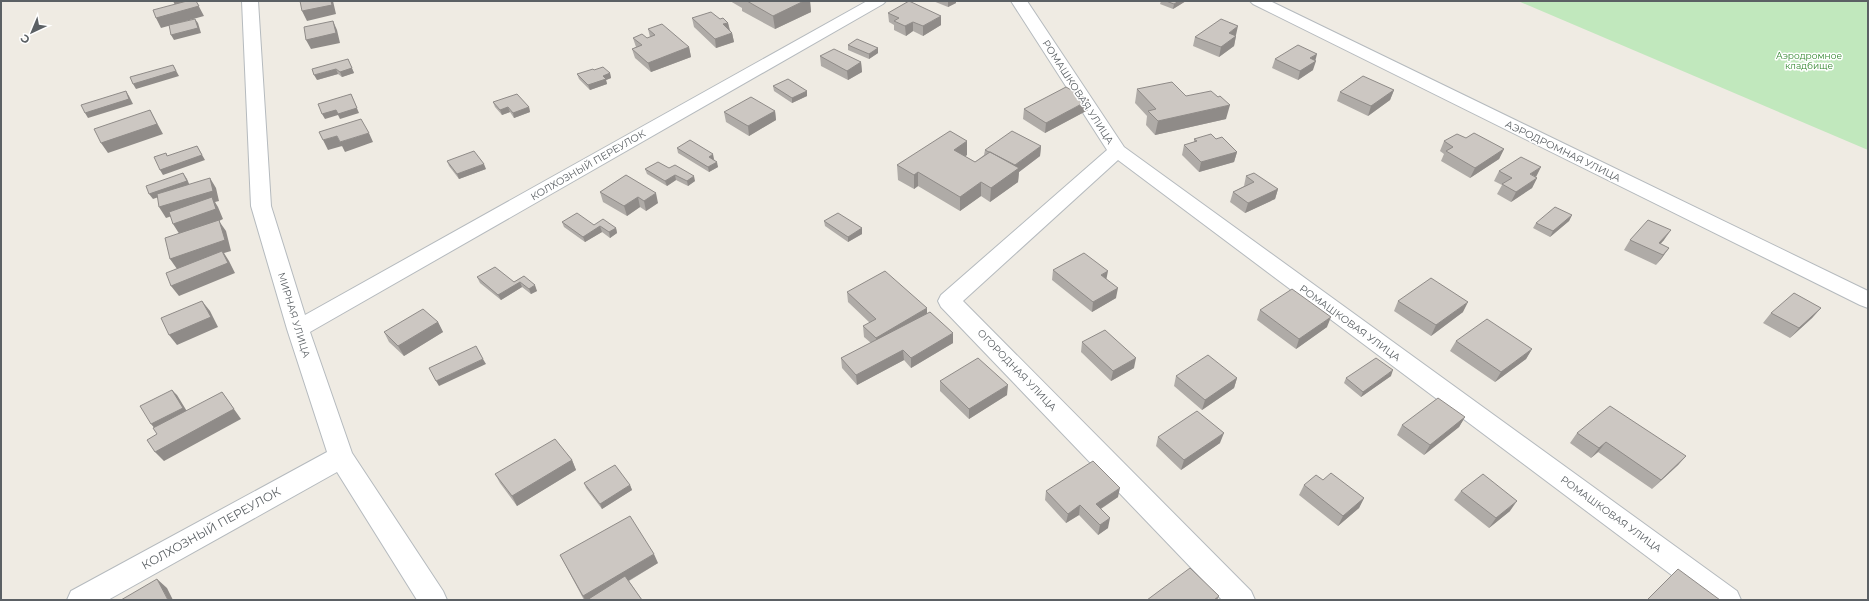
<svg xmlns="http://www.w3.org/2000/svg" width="1869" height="601" font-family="Montserrat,sans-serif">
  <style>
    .green { fill: #c1e8bd }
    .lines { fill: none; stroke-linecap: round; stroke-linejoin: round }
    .minor-casing { stroke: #b5babe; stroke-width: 2 }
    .minor { fill: #fff; fill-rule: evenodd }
    .wall { fill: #afaba7 }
    .shaded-wall { fill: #8f8b88 }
    .building { fill: #ccc7c2; stroke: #8f8b88 }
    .labels { text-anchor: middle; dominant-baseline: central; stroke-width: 3; stroke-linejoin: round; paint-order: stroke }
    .far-park-label { font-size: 9px; fill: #33872f; stroke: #fff }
    .street-label { font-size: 10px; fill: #5b6064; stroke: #fff }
    .near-street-label { font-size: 12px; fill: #5b6064; stroke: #fff }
  </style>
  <rect width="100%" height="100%" fill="#efebe3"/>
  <path class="green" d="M1518 1H1868V150Z"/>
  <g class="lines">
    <g class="minor-casing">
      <path id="minor" d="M242 1H258L271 206 305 315 867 1H886L883 4 310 332 352 453 443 591 447 600H417L337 472 108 600H67L71 591 327 452 287 329 251 206Z
        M1011 1H1027L1124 147 1737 591 1741 600H1705L1118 160 963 301 1251 591 1255 600H1222L941 307 938 301 941 295 1107 150Z
        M1250 1H1270L1868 291V308L1860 305 1253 4Z"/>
    </g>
    <use href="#minor" class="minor"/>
  </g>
  <path class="wall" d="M730 1H810L811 12 775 29 742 11V8Z
    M933 1H956V3L948 7Z
    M1161 1H1186L1173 9 1160 4Z
    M888 13 941 25 923 36 913 31 906 36 894 30V25L889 22Z
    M692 18 720 19 728 23 730 30 732 33 734 42 716 48 694 27Z
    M648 29 689 47 691 57 651 72 635 58 632 49 636 47 633 38H647L650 37Z
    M1236 35 1235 36H1236L1234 46 1219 57 1193 46 1195 37Z
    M848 45 878 48V53L869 59 848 50Z
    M820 56 861 62 862 72 848 80 821 66Z
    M348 59 354 73 342 77 338 74 317 80Z
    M1275 59 1313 70 1298 80 1272 68Z
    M594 70 610 73 611 78 606 80 607 84 590 90 579 79 577 74Z
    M773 86 807 91V96L792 103 774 91Z
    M1137 89 1186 96 1226 119 1155 135 1146 125 1147 116 1135 103Z
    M1394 90 1390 100 1368 116 1337 101 1340 92Z
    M493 102 529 107 530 112 514 118 510 112 502 115 495 107Z
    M1024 109 1088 110 1045 133 1023 119Z
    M775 111 776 120 749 136 726 122 724 112Z
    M1466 138 1504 149 1499 159 1470 178 1441 161 1444 154 1440 151 1444 141Z
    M1194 139H1216L1237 152 1234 162 1199 172 1182 155 1184 145 1194 142Z
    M967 141V155L965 156 975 162 984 155 985 150 1041 146 1040 156 1019 172 1018 182 990 202 981 196 960 211 918 186 914 189 898 180 897 165Z
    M677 148 714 159 718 167 709 172 678 153Z
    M447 161 486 169 459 179 449 166Z
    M669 168 695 181 688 186 676 180 667 186 647 174 645 169Z
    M1499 171 1536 177 1537 178 1532 188 1511 202 1497 194 1502 185 1494 181Z
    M626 175 658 203 646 211 640 207 627 216 603 202 600 192Z
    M1246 176 1278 189 1275 199 1245 213 1230 202 1233 192 1244 186Z
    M1572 215 1569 221 1550 237 1533 228 1536 223Z
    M824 221 862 228V234L848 242 825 226Z
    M562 222 616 228 617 233 610 238 602 232 585 242 564 227Z
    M1630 240H1664L1660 244 1669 248 1656 265 1624 250Z
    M1053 270 1107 279 1116 298 1092 312 1052 280Z
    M524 276 537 291 531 294 522 287 501 300 480 283 477 277 514 282Z
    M847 292 927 314 953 343 911 368 904 360 857 385 842 368 841 358 871 343 864 337 863 326 870 323 848 302Z
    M1398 301 1463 312 1431 336 1394 311Z
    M1821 308 1812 318 1790 338 1763 323 1771 313Z
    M1260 310 1327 327 1296 349 1257 320Z
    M438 322 443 332 404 356 389 342 384 332Z
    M1456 341 1532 349 1526 359 1495 382 1450 351Z
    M1082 342 1134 368 1111 381 1081 352Z
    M1176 376 1237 378 1234 388 1202 410 1174 386Z
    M1391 376 1361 397 1344 383 1346 378Z
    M940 381 1007 395 969 419 940 391Z
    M1465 417 1459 427 1424 455 1397 435 1402 425Z
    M1577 433 1686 456 1678 465 1652 489 1598 452 1591 458 1570 443Z
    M1158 437 1220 443 1181 470 1156 446Z
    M572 460 576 470 517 506 500 483 495 474Z
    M1323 480 1364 498 1359 508 1338 526 1299 495 1304 485Z
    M584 483 630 485 632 490 602 509 586 488Z
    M1046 491 1118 497 1101 509 1108 528 1098 535 1079 515 1066 523 1045 500Z
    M1461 491 1510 511 1489 528 1454 500Z
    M560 555 658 563 629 581 642 600H584Z"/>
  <path class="shaded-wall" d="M173 1H192L175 5Z
    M196 1 204 16 161 28 156 18Z
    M331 1H333L336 14 307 21 302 11Z
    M804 1H810L811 12 775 29 773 16Z
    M950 1H956V3L948 7V2Z
    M1179 1H1186L1173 9 1174 4Z
    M941 16V25L923 36V26Z
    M195 19 198 23 201 33 174 40 171 35Z
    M333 21 337 30 340 43 311 49 306 40Z
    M913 22V31L906 36 905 26Z
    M728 23 730 32 723 24Z
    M1238 26 1236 35 1226 42 1229 33Z
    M732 33 734 42 716 48 715 39Z
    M1236 36 1234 46 1219 57 1221 47Z
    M689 47 691 57 651 72 648 63Z
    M878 48V53L869 59V54Z
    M1317 54 1315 62 1316 61 1313 70 1298 80 1300 71 1310 58Z
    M348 59 354 73 342 77 340 72Z
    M861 62 862 72 848 80 847 71Z
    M173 65 179 76 136 89 133 84Z
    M336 69 338 74 317 80 314 75Z
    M610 73 611 78 606 80 607 84 590 90 588 85 603 76Z
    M1394 90 1390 100 1368 116 1371 106Z
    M126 91 129 96 133 104 88 118 85 113Z
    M807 91V96L792 103V98Z
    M351 94 359 113 340 119 338 115 325 119 322 114Z
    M1089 100 1088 110 1045 133 1046 123Z
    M1230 105 1226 119 1155 135 1158 121Z
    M508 107 510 112 502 115 500 110Z
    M529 107 530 112 514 118 513 113Z
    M150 110 163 134 108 153 101 143Z
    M775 111 776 120 749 136 748 126Z
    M369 133 373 142 345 152 340 142Z
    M337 136 342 146 328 150 323 140Z
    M967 141V155L954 164V150Z
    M197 146 205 160 163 175 160 170Z
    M1041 146 1040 156 1019 172 1018 182 990 202 991 188 1014 166Z
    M1504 149 1499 159 1470 178 1475 168Z
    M1237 152 1234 162 1199 172 1201 162Z
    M713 154 714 159 710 162 709 157Z
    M717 162 718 167 709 172 708 167Z
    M484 164 486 169 459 179 457 174Z
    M1541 167 1536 177 1530 174Z
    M918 172V186L914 189V175Z
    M183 173 187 179 190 186 153 199 149 194Z
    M675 175 676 180 667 186 665 181Z
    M694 176 695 181 688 186 687 181Z
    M210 178 216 188 219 201 215 202 218 207 223 219 219 221 226 231 231 251 224 253 229 261 235 273 179 296 171 286 177 269 170 259 180 235 173 224 214 202 166 218 159 207Z
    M1537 178 1532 188 1511 202 1516 192Z
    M981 182V196L960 211V197Z
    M1278 189 1275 199 1245 213 1248 203Z
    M656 193 658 203 646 211 644 201Z
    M638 197 640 207 627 216 624 206Z
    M1572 215 1569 221 1550 237 1553 231Z
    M600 226 602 232 585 242 583 237Z
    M616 228 617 233 610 238 609 232Z
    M862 228V234L848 242V237Z
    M1671 230 1664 240 1654 251 1659 243Z
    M1669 248 1662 258 1656 265 1663 255Z
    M1108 271 1106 281 1101 275Z
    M520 282 522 287 501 300 498 295Z
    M535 285 537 291 531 294 529 289Z
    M1118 288 1116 298 1092 312 1093 302Z
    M202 301 210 311 218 327 177 345 169 335Z
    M1468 302 1463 312 1431 336 1436 325Z
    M927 308V319L876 348V338Z
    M1821 308 1812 318 1790 338 1799 328Z
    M1331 317 1327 327 1296 349 1299 339Z
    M438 322 443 332 404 356 398 346Z
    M953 333V343L911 368V358Z
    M1532 349 1526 359 1495 382 1501 372Z
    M903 350 904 360 857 385 856 375Z
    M1136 358 1134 368 1111 381 1113 371Z
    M483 359 486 364 439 386 436 381Z
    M1393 370 1391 376 1361 397 1363 392Z
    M1237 378 1234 388 1202 410 1205 400Z
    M1008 385 1007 395 969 419V409Z
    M172 390 177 395 188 413 156 430 151 424Z
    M222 392 241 419 164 461 155 452Z
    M1465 417 1459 427 1424 455 1430 445Z
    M1224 433 1220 443 1181 470 1184 460Z
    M1606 442 1598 452 1591 458 1599 448Z
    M1686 456 1678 465 1652 489 1661 480Z
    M572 460 576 470 517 506 512 496Z
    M630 485 632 490 602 509 600 504Z
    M1120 488 1118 497 1094 513 1096 504Z
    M1364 498 1359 508 1338 526 1343 516Z
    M1517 501 1510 511 1489 528 1496 518Z
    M1080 505 1079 515 1066 523 1068 514Z
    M1110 518 1108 528 1098 535 1100 525Z
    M654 554 658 563 596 600H585L583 596Z
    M157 579 167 588 173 600H168Z
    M1219 596 1217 600H1214Z"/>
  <path class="building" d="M187 1H196L199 6 156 18 153 10Z
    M300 1H331L332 5 302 11Z
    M747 1H804L773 16Z
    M909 1 941 16 923 26 913 22 905 26 894 21 899 18 888 13Z
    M1166 1H1179L1174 4Z
    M711 12 720 19 723 18 728 23 723 24 732 33 715 39 692 18Z
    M195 19 198 28 171 35 169 25Z
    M1221 19 1238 26 1229 33 1236 36 1221 47 1195 37Z
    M333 21 336 33 306 40 304 27Z
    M662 24 689 47 648 63 632 49 642 45 633 38 642 34 647 38 655 35 648 29Z
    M857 39 878 48 869 54 848 45Z
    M1298 45 1317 54 1310 58 1316 61 1300 71 1275 59Z
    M834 49 861 62 847 71 820 56Z
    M348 59 352 68 340 72 336 69 314 75 312 69Z
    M173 65 176 71 133 84 130 77Z
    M603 67 610 73 603 76 606 79 588 85 577 74 593 69 594 70Z
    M1363 76 1394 90 1371 106 1340 92Z
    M788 79 807 91 792 98 773 86Z
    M1172 82 1186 96 1211 91 1218 97 1220 96 1230 105 1158 121 1148 111 1156 109 1137 89Z
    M1066 87 1089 100 1046 123 1024 109Z
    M126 91 129 99 85 113 81 105Z
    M351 94 357 108 338 114 336 110 322 114 318 104Z
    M517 94 529 107 513 113 508 107 500 110 493 102Z
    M751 97 775 111 748 126 724 112Z
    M150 110 157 124 101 143 94 129Z
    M361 119 369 133 340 142 337 136 323 140 319 132Z
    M950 131 967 141 954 150 975 162 990 152 1019 168 991 188 981 182 960 197 918 172 914 175 897 165Z
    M1012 131 1041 146 1015 165 990 152H989L985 150Z
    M1474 133 1504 149 1475 168 1446 151 1453 147 1444 141 1457 134 1466 138Z
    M1211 134 1216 139 1222 137 1237 152 1201 162 1184 145 1197 141 1194 139Z
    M690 140 713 154 709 157 717 162 708 167 677 148Z
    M197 146 202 155 160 170 154 157 166 153 167 156Z
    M474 151 484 164 457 174 447 161Z
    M1521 157 1541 167 1530 174 1537 178 1516 192 1502 184 1512 178 1499 171Z
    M658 162 669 168 675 165 694 176 687 181 675 175 665 181 645 169Z
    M183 173 187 181 149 194 146 186Z
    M1254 173 1278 189 1248 203 1233 192 1254 182 1246 176Z
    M626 175 656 193 644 201 638 197 624 206 600 192Z
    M210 178 213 191 159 207 157 194Z
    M212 197 216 209 173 224 169 212Z
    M1555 207 1572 215 1553 231 1536 223Z
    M577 213 594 225 603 219 616 228 609 232 600 226 583 237 562 222Z
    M838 213 862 228 848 237 824 221Z
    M219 220 225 240 170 259 165 238Z
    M1648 220 1671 230 1659 243 1669 248 1663 255 1630 240Z
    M222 251 228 263 171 286 166 273Z
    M1084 253 1108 271 1101 275 1118 288 1093 302 1053 270Z
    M495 267 514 282 524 276 535 285 529 289 520 282 498 295 477 277Z
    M885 271 927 308 876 338 863 326 876 319 847 292Z
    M1431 278 1468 302 1436 325 1398 301Z
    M1292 289 1331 317 1299 339 1260 310Z
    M1794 293 1821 308 1799 328 1771 313Z
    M202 301 211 317 169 335 161 318Z
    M423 309 438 322 398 346 384 332Z
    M930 312 953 333 911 358 903 350 856 375 841 358Z
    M1487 319 1532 349 1501 372 1456 341Z
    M1105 330 1136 358 1113 371 1082 342Z
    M476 346 483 359 436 381 429 368Z
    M1208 355 1237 378 1205 400 1176 376Z
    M978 358 1008 385 969 409 940 381Z
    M1376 358 1393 370 1363 392 1346 378Z
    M172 390 183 408 151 424 140 406Z
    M222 392 234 409 155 452 147 440 157 434 153 428Z
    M1438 398 1465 417 1430 445 1402 425Z
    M1610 406 1686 456 1661 480 1606 442 1599 448 1577 433Z
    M1197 411 1224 433 1184 460 1158 437Z
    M555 439 572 460 512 496 495 474Z
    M1093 461 1120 488 1096 504 1110 518 1100 525 1080 505 1068 514 1046 491Z
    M615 465 630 485 600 504 584 483Z
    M1331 473 1364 498 1343 516 1304 485 1316 475 1323 480Z
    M1483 474 1517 501 1496 518 1461 491Z
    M630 516 654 554 583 596 560 555Z
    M1190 568 1219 596 1214 600H1147Z
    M1678 569 1720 600H1650L1648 599Z
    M625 576 642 600H587Z
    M157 579 168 600H121Z"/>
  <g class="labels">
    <g class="far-park-label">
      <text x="1809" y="55">Аэродромное<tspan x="1809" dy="10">кладбище</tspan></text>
    </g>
    <g class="street-label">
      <text transform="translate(1078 92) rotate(57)">РОМАШКОВАЯ УЛИЦА</text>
      <text transform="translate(1563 151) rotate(26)">АЭРОДРОМНАЯ УЛИЦА</text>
      <text transform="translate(588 165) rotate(-30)">КОЛХОЗНЫЙ ПЕРЕУЛОК</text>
      <text transform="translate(294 315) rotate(73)">МИРНАЯ УЛИЦА</text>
      <text transform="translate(1350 323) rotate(36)">РОМАШКОВАЯ УЛИЦА</text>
      <text transform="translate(1017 370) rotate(46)">ОГОРОДНАЯ УЛИЦА</text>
      <text transform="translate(1611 514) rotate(36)">РОМАШКОВАЯ УЛИЦА</text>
    </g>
    <g class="near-street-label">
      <text transform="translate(211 528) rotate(-29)">КОЛХОЗНЫЙ ПЕРЕУЛОК</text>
    </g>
  </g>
  <rect width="1869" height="601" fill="none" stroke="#5b6064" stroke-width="4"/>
  <g transform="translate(32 32) rotate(224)" stroke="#ffffff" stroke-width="3" paint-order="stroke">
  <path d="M0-3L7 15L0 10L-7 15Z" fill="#5b6064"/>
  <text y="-6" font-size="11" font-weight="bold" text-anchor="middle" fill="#5b6064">С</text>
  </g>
</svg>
